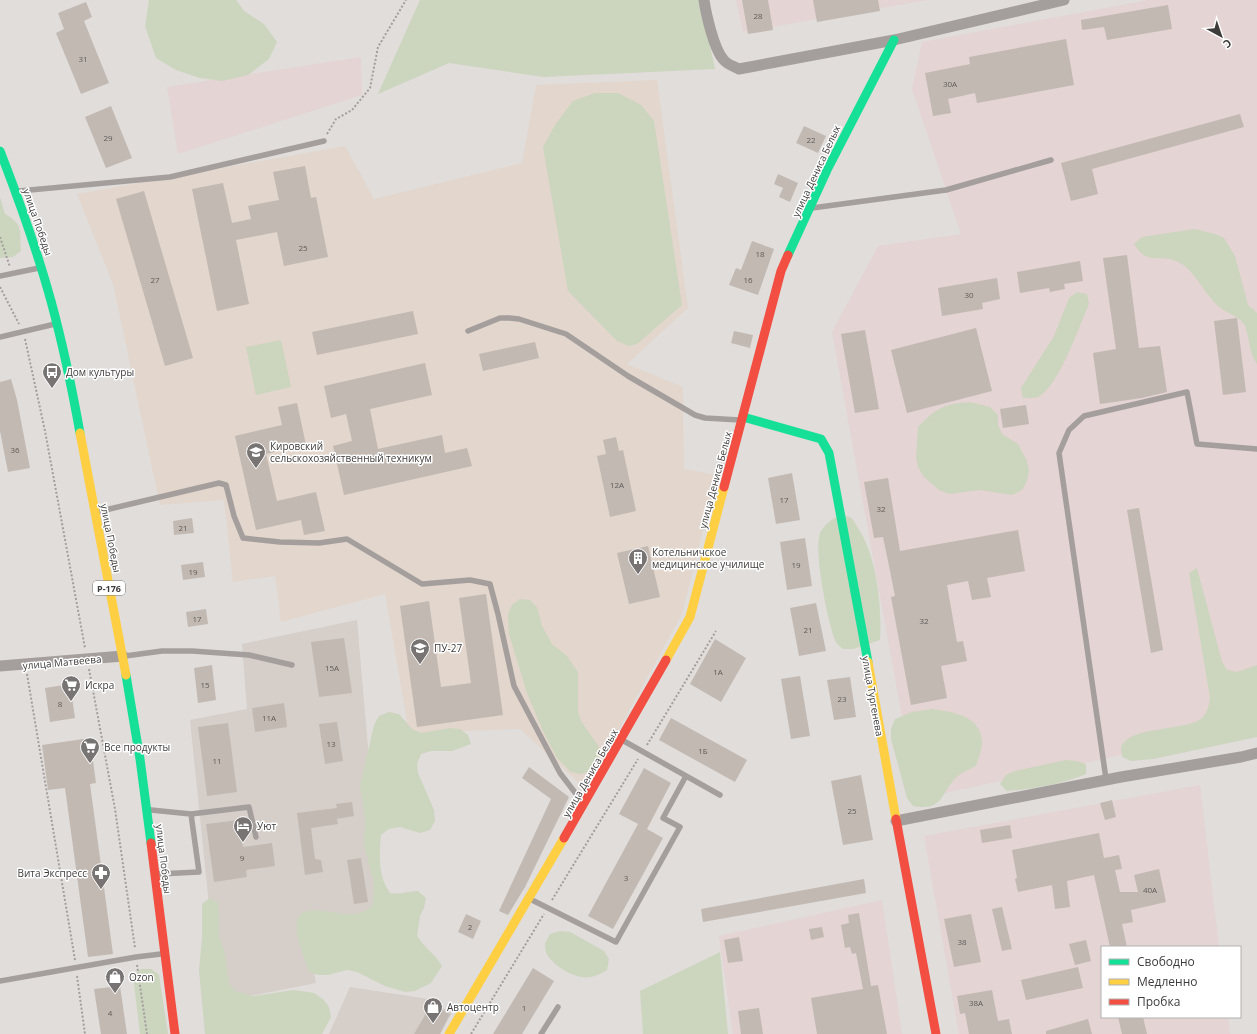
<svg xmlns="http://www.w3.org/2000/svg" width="1257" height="1034" font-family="'Open Sans',sans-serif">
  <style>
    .built { fill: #d5cec9 }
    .industrial { fill: #e4d4d3 }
    .education { fill: #e2d6cd }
    .green { fill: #ccd5bd }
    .building { fill: #c2b9b2 }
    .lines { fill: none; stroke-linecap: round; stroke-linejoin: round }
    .path { stroke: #a39e9d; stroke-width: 2; stroke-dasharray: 2 2; stroke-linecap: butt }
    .lane { stroke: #a49e9d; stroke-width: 5.5 }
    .street { stroke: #a49e9d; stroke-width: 11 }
    .fast { stroke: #16e098; stroke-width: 9 }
    .slow { stroke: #ffcf43; stroke-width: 9 }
    .jam { stroke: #f24e42; stroke-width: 9 }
    .labels { text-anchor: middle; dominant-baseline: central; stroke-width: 3; stroke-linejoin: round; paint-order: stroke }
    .number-label { font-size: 8px; fill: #5f5b59 }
    .shield { fill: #fff; stroke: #787676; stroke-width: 1 }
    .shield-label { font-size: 9px; font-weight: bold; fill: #3e3c3b }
    .street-label { font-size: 10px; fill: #3e3c3b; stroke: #fff }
    .poi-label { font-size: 10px; fill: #3e3c3b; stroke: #fff; text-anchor: start }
  </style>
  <rect width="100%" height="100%" fill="#e0dddb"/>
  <path class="built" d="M357 620 382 912 304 922 316 983 219 1002 190 720 247 709 242 644Z
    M350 987 428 999 452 1013 440 1034H329Z"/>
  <path class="industrial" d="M736 0H928L743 32Z
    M1149 0H1257V726L917 799 832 332 878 246 961 234 912 89 922 42Z
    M361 57 362 95 178 154 167 87Z
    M1200 785 1219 947H1102V1017H1228L1230 1034H959L924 836Z
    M882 900 902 1034H733L719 936Z"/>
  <path class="education" d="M657 80 688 308 627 364 683 387 684 469 717 475 682 614 586 789 520 729 409 733 385 594 281 622 275 576 233 582 224 500 160 505 113 284 77 194 345 146 374 199 522 163 536 85Z"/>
  <path class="green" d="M149 0H236L244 11 264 24 277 42 269 59 248 75 222 81 200 78 176 70 156 58 145 26Z
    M420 0H700L715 69 543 77 449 63 378 94Z
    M595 93H618L641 105 654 121 682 305 637 344 629 346 617 341 568 291 543 147 555 125 573 101Z
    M0 197 5 214C25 225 19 233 21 251L13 257 0 258Z
    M1195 229 1215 234 1224 238 1235 256 1248 305 1257 313V364C1249 353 1250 339 1245 326 1241 317 1228 314 1221 308 1205 296 1197 273 1180 263 1162 252 1148 268 1134 244L1142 237Z
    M1077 292 1087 294 1089 304C1079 326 1060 383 1040 396 1035 399 1029 398 1023 398L1021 388 1054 336 1069 298Z
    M281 340 291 387 256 395 246 347Z
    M970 402 990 407 998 415V425L1002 434 1018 444 1027 461 1029 471 1027 481 1022 490 1012 495 980 490 949 494 939 490 923 476 918 467 916 457 918 427C937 408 943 404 970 402Z
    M842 515C844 516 849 516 851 518 854 520 856 525 858 528 877 557 882 606 880 640L853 649H843C840 646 836 644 835 640 828 623 812 546 821 531 826 523 833 518 842 515Z
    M1197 568 1222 662 1227 670 1237 672 1257 665V737L1153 759 1131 761 1122 757C1122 755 1121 750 1121 748 1127 725 1186 732 1202 718 1208 713 1209 704 1210 698L1189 573Z
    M520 599 530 600 537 607 542 626 552 644 567 656 578 672V712L581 721 599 747 600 757 596 766 590 771 581 774 571 772 557 758 543 731 527 693 509 634 508 614 512 605Z
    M932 709C954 712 983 716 982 745 981 752 978 759 976 766 971 769 964 771 959 775 940 790 946 812 913 806L907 798 891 739V729L895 719 912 712Z
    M389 712 399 714 412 729 421 733 450 728 460 729 468 735 471 744 452 751H431L421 754 417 764 418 773 434 810 435 821 430 830 420 833 400 827 389 829 381 835C379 855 378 877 390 893 400 895 408 891 418 891L426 898 424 908 420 916 417 936C424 947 435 954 442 966L431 983 415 991 405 992 385 986 357 972 347 970 328 975H318L309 972C305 959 299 946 297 933 292 897 330 915 349 914 360 914 366 912 373 904L374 884 364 845 365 816 360 786 374 725 379 716Z
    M1066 760 1076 761 1086 764V774C1062 784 1033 789 1007 791L1000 784 1006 775 1015 771Z
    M210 898 218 903 219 911V935L225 954 229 983 235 991 254 996 294 990 314 993 323 999 329 1007 331 1017 322 1034H205L199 970 202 939V904Z
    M560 931 570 932 604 951 609 959 607 970C602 973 596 976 590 977 576 980 551 965 546 952 545 949 545 946 545 943L550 934Z
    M720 952 728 1034H643L640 991Z
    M141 969H151L159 975 168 1034H140L133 975Z"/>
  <path class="building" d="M742 0H768L773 30 748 34Z
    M813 0H878L880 11 817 22Z
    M86 2 92 17 84 21 109 83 81 94 56 33 64 29 58 13Z
    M1168 5 1172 29 1107 40 1104 27 1082 30 1081 20Z
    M1066 39 1074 85 977 103 975 93 948 99 951 113 933 116 925 73 970 64 969 57Z
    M111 106 132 158 106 168 85 117Z
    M1240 114 1244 127 1092 169 1098 194 1071 201 1061 163Z
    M804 126 826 136 818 153 796 143Z
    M305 166 311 198 316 197 328 257 284 266 277 232 236 240 249 304 217 311 192 189 223 183 232 223 251 219 248 206 279 200 273 172Z
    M778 174 798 183 790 202 779 197 783 188 774 184Z
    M144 191 193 358 165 366 116 199Z
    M752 241 774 249 758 295 729 285 736 268 741 270Z
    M1127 255 1139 348 1160 346 1167 392 1142 398 1100 404 1093 353 1116 349 1103 258Z
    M1080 261 1083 281 1064 284 1065 289 1050 292 1049 288 1020 293 1017 272Z
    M997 278 1000 299 982 303 983 309 942 316 938 288Z
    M413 311 418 334 317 355 312 332Z
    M1237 318 1246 392 1223 395 1214 321Z
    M976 328 992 391 907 413 891 350Z
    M865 330 879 409 855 413 841 334Z
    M734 331 753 335 750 348 731 343Z
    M535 342 539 358 483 371 479 354Z
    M425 363 432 395 370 409 378 449 442 435 445 453 467 448 472 466 344 495 333 446 352 441 346 414 331 418 324 386Z
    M11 379 17 400 30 468 8 472 0 431V382Z
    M297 403 306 445 266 454 277 501 316 492 325 531 304 535 301 520 256 530 235 436 282 425 278 407Z
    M1026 405 1029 424 1003 428 1000 409Z
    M616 437 619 451 623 450 636 511 610 517 597 456 606 454 603 440Z
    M792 473 800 520 776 524 768 478Z
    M888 478 900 551 1018 530 1025 571 987 578 991 597 972 600 968 581 947 585 957 642 963 641 967 661 941 666 947 698 911 705 891 597 895 596 889 566 883 537 874 538 864 482Z
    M1139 508 1163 650 1151 653 1127 510Z
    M192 518 194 533 174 535 173 521Z
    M805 538 812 586 787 590 780 542Z
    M648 546 660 597 629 604 617 553Z
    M203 562 205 577 183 580 181 565Z
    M486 594 503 715 417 727 400 606 429 601 441 687 471 683 459 598Z
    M816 603 826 651 799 656 790 608Z
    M206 609 208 624 188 627 186 612Z
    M344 638 352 693 319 697 311 642Z
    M715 639 746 658 721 702 690 684Z
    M212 665 216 700 198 703 194 668Z
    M800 676 810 736 791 739 781 679Z
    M850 677 856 717 834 720 827 680Z
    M70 684 75 718 50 722 45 688Z
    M284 703 287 727 255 732 252 708Z
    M671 718 747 760 735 782 659 740Z
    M337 722 343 761 325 764 319 724Z
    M228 723 237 792 207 796 198 727Z
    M90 738 96 783 90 784 113 954 88 957 65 788 48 790 42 745Z
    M529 767 569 797 525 887 508 915 499 911 551 799 522 778Z
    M644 768 671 783 647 829 663 838 613 929 588 916 638 824 619 814Z
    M861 775 873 840 843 845 831 781Z
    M1112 800 1116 817 1105 820 1100 803Z
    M352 802 354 816 337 819 338 824 311 828 315 859 321 860 323 872 305 875 297 813 337 808 336 804Z
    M239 820 243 847 272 843 275 866 246 870 247 877 214 882 206 824Z
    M1010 825 1012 838 982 843 980 830Z
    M1099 833 1104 858 1119 855 1122 869 1115 870 1120 892H1138L1134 875 1159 869 1166 902 1131 910 1133 922 1122 924 1127 947H1110L1094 875 1067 881 1070 907 1055 909 1052 885 1018 892 1015 879 1017 878 1012 850Z
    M361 858 368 902 354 904 347 860Z
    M864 879 866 893 703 922 701 909Z
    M1002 907 1012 949 1002 951 992 909Z
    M859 913 871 986 878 985 887 1034H817L811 998 863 989 856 953 852 954 850 947 845 948 841 925 849 923 848 915Z
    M466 914 481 921 473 939 458 932Z
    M971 914 981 962 954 967 944 919Z
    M822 927 824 937 811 940 809 929Z
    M739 937 743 961 728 963 724 940Z
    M1086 940 1091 961 1075 965 1069 944Z
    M1078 967 1083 988 1026 1000 1021 980Z
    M533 968 554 981 522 1034H493Z
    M120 986 127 1034H101L94 989Z
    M992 990 998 1021 1009 1019 1012 1034H969L965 1013 960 1014 957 996Z
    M432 1003 450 1014 440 1034H414Z
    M759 1008 763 1034H741L738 1011Z
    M1118 1017H1143L1147 1034H1122Z
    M1088 1019 1092 1034H1046V1031Z"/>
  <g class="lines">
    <path class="path" d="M327 134 336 119 352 110 370 88 378 47 406 0
      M0 237 10 267
      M0 287 19 324
      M25 339 45 431 85 648
      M89 669 115 809 135 948
      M27 674 75 960
      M647 745 716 631
      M552 900 638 759
      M137 965 147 1034
      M77 976 85 1034
      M471 1034 544 914"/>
    <path class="lane" d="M19 191 170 177 324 141
      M812 208 946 190 1051 160
      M0 276 39 268
      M468 331 500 318H509L519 319 566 334 628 376 695 415 705 418 740 420
      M0 337 55 324
      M97 512 219 483 226 485 234 516 243 538 280 542 319 543 347 539 422 584 470 580 490 584 498 614 514 686 560 773 583 803
      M125 656 162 651H192L249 655 292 665
      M622 740 720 795
      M1106 779 1059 453 1069 430 1084 416 1187 392 1197 444 1257 449
      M151 810 191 814 249 807 256 837
      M158 874 199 872 191 814
      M530 899 616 942 680 827 663 818 686 776
      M0 981 136 957 161 954
      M541 1034 558 1007"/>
    <path class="street" d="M704 0C706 14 714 49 723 59 726 64 733 66 739 69L894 40 1064 0
      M0 666 123 656
      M896 821 1121 777 1241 757 1257 753"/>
    <path class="fast" d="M0 151C19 200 37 250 51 301 63 345 72 388 80 433
      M788 255 827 170 894 40
      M743 417 821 439 829 453 868 662
      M126 675 140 759 151 843"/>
    <path class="slow" d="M80 433 126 675
      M666 660 690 617 724 487
      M868 662 896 819
      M449 1034 564 838"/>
    <path class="jam" d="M724 487 781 271 788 255
      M896 819 936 1034
      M564 838 666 660
      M151 843 175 1034"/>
  </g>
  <defs>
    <g id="bus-pin" transform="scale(1)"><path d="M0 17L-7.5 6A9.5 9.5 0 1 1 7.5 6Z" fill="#777473" stroke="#fff"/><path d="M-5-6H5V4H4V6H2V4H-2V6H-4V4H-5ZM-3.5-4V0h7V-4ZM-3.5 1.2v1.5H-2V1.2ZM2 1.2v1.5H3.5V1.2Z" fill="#fff"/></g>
    <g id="university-pin" transform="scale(1)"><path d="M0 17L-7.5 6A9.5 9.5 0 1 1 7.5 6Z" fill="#777473" stroke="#fff"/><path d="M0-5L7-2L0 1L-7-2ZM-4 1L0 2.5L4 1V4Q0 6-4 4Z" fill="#fff"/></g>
    <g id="building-pin" transform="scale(1)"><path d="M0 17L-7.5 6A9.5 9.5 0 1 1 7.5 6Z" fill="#777473" stroke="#fff"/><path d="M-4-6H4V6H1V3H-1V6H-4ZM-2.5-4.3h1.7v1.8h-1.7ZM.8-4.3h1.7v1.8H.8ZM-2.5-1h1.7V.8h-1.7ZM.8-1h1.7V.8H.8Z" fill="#fff"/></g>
    <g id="supermarket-pin" transform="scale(1)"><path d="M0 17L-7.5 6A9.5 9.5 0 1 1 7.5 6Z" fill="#777473" stroke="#fff"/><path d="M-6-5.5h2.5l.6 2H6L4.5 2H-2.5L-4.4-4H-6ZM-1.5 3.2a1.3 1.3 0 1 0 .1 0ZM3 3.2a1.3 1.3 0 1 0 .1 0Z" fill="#fff"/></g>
    <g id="hotel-pin" transform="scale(1)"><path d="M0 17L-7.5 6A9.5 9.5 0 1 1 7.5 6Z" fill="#777473" stroke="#fff"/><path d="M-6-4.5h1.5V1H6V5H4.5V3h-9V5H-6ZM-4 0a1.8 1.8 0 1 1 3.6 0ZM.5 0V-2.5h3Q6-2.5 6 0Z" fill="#fff"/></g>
    <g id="pharmacy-pin" transform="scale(1)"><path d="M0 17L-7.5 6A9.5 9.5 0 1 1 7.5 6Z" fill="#777473" stroke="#fff"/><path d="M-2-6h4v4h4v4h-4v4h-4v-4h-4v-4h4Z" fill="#fff"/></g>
    <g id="shop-pin" transform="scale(1)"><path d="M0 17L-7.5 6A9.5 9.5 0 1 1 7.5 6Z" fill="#777473" stroke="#fff"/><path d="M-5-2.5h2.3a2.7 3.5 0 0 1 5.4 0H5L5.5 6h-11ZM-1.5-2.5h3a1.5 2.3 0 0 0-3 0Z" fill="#fff"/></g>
  </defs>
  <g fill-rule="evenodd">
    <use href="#bus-pin" x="52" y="372"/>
    <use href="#university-pin" x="256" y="452"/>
    <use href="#building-pin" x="638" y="558"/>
    <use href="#university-pin" x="420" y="648"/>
    <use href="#supermarket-pin" x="71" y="685"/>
    <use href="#supermarket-pin" x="90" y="747"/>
    <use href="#hotel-pin" x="243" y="826"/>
    <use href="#pharmacy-pin" x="101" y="873"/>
    <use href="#shop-pin" x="115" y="977"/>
    <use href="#shop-pin" x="433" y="1007"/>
  </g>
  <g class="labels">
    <g class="number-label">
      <text x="758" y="15">28</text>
      <text x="83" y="58">31</text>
      <text x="950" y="83">30А</text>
      <text x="108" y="137">29</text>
      <text x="811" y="139">22</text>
      <text x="303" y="247">25</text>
      <text x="760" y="253">18</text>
      <text x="155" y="279">27</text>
      <text x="748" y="279">16</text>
      <text x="969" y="294">30</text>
      <text x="15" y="449">36</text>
      <text x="617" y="484">12А</text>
      <text x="784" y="499">17</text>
      <text x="881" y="508">32</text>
      <text x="183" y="527">21</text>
      <text x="796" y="564">19</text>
      <text x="193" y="571">19</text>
      <text x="197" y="618">17</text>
      <text x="924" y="620">32</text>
      <text x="808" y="629">21</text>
      <text x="332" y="667">15А</text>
      <text x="718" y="671">1А</text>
      <text x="205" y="684">15</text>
      <text x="842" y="698">23</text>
      <text x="60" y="703">8</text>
      <text x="269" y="717">11А</text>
      <text x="331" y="743">13</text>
      <text x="703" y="750">1Б</text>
      <text x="217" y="760">11</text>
      <text x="852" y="810">25</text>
      <text x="242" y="857">9</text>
      <text x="626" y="877">3</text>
      <text x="1150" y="889">40А</text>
      <text x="470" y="926">2</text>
      <text x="962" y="941">38</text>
      <text x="976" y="1002">38А</text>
      <text x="524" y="1007">1</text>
      <text x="110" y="1012">4</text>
    </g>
    <rect class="shield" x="93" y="581" width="32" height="14" rx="3"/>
    <g class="shield-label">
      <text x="109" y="588">Р-176</text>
    </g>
    <g class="street-label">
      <text transform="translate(816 171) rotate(-65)">улица Дениса Белых</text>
      <text transform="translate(38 222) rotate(71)">улица Победы</text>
      <text transform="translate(715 480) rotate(-75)">улица Дениса Белых</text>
      <text transform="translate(111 538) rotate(79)">улица Победы</text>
      <text transform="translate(62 662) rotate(-5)">улица Матвеева</text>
      <text transform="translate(873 696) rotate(80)">улица Тургенева</text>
      <text transform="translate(590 773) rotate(-60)">улица Дениса Белых</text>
      <text transform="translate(164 859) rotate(83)">улица Победы</text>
    </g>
    <g class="poi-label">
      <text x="66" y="372">Дом культуры</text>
      <text x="270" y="446">Кировский<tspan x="270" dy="12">сельскохозяйственный техникум</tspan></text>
      <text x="652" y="552">Котельничское<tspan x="652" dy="12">медицинское училище</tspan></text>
      <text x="434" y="648">ПУ-27</text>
      <text x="85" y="685">Искра</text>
      <text x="104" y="747">Все продукты</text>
      <text x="257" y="826">Уют</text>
      <text x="87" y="873" text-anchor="end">Вита Экспресс</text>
      <text x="129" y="977">Ozon</text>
      <text x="447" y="1007">Автоцентр</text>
    </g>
  </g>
  <rect x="1101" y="946" width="140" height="72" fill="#ffffff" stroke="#b2b1b1"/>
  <rect x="1109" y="959" width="20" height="6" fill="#16e098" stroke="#b2b1b1"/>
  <text x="1137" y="966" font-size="12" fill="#3e3c3b">Свободно</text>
  <rect x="1109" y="979" width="20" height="6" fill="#ffcf43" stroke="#b2b1b1"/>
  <text x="1137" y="986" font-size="12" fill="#3e3c3b">Медленно</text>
  <rect x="1109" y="999" width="20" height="6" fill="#f24e42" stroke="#b2b1b1"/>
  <text x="1137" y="1006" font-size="12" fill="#3e3c3b">Пробка</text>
  <g transform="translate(1221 36) rotate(140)" stroke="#ffffff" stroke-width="3" paint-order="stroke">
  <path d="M0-3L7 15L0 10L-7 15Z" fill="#3e3c3b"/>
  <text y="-6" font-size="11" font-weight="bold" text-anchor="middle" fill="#3e3c3b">С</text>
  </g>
</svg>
